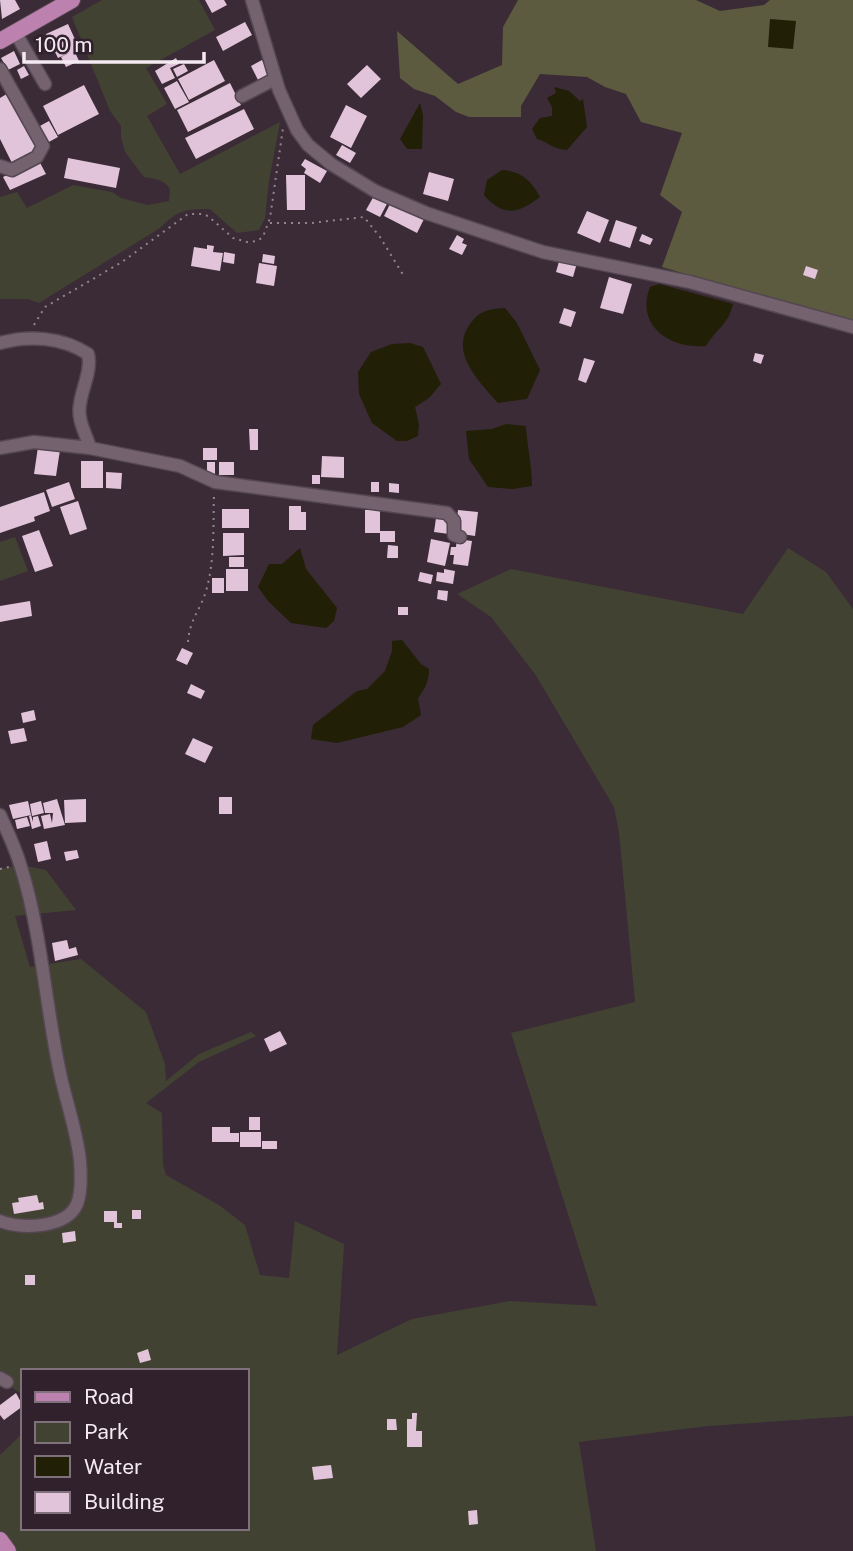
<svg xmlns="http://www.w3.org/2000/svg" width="853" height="1551" font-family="'Public Sans',sans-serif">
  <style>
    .green { fill: #424232 }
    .forest { fill: #5c5b3f }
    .water { fill: #211f05 }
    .building { fill: #e1c4d9 }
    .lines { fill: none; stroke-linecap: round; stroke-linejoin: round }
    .minor-casing { stroke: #544751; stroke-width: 15 }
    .major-casing { stroke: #544751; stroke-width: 18 }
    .path { stroke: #948690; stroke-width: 2; stroke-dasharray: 2 5; stroke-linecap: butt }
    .minor { stroke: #74626f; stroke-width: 12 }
    .major { stroke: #bc81ae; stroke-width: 16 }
  </style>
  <rect width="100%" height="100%" fill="#3a2b36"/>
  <path class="green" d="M102 0H199L215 30 146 68 167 104 147 116 180 174 280 122 269 181 265 218 259 230 237 233 210 209C185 209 178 210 160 228L39 303 28 299H0V197L17 192 27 208 73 185 112 192 121 198 148 205 169 201 170 189C164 179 154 179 144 177L125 152 121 137V126L110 111 72 17Z
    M15 537 28 571 0 581V542Z
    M788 548 826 572 853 609V1416L708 1426 579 1442 596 1551H6L0 1543V1455L23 1433V1528H247V1371H23V1395L0 1379V869L21 865 46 870 76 910 15 916 30 967 81 959 146 1012 165 1064 166 1081 199 1054 251 1032 256 1036 199 1062 146 1103 162 1113 163 1165 166 1175 219 1205 245 1225 260 1275 289 1278 295 1221 344 1244 337 1355 412 1319 510 1301 597 1306 511 1033 635 1002 619 832 614 807 535 674 491 617 457 594 511 569 743 614Z"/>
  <path class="forest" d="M518 0H696L720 11 764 5 770 0H853V324L662 267 682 212 660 195 682 133 641 122 626 94 605 87 587 77 540 74 521 106V117H469L456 112 435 96 414 89 400 78 397 31 458 84 502 65 503 27Z"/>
  <path class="water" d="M770 19 796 21 793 49 768 47Z
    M554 87 569 91 580 101 583 99 587 127 567 150C553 149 550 143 537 139L532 129 540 118 552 116V107L547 98 556 93Z
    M420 103 423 115 422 149H407L400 139Z
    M502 170C521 171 531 180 540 197 518 214 503 217 484 195L487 180Z
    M659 284 733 304C728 325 717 328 706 346 670 349 635 326 650 287Z
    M505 308 517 323 540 370 527 399 498 403C480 382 451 355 468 327 478 311 487 309 505 308Z
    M410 343 423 347 441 384 429 398 415 407 419 424 418 436 407 441H397L372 423 359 394 358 372 371 352 392 344Z
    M506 424 526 426C527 447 532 465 532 486L513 489 488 487 469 459 466 431 492 429Z
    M300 548 306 569 337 608 334 621 326 628 291 623 268 601 258 587 269 564H282Z
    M402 640 421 664 429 669C429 681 425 689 418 698L421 715 403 727 337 743 311 739 313 725 357 691 367 689 385 671 392 651V641Z"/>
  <path class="building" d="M0 0H15L20 9 2 19Z
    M205 0H224L227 5 212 13Z
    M245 22 252 35 223 51 216 37Z
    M68 24 79 48 74 50 79 61 66 67 61 57 71 52 58 58 46 34Z
    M14 51 20 64 8 70 1 58Z
    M176 58 179 64 170 68 175 78 162 84 155 71Z
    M214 60 225 81 189 100 178 79Z
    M262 60 269 74 258 80 251 66Z
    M184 64 188 71 177 77 173 69Z
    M367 65 381 79 361 98 347 84Z
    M24 66 29 75 21 79 17 70Z
    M177 81 189 102 175 109 164 88Z
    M230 83 241 105 188 132 177 110Z
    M84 85 99 114 58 135 43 106Z
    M10 92 41 151 13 165 0 139V98Z
    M346 105 367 116 351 148 330 137Z
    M244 109 254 129 196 159 185 138Z
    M49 121 58 137 47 143 38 127Z
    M342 145 356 153 350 163 336 155Z
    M68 158 120 168 116 188 64 178Z
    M38 159 46 174 10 190 3 177Z
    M305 159 327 171 320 183 304 173 306 169 301 165Z
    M429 172 454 179 448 201 423 194Z
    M286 175H305V210H287Z
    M375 194 388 202 380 217 366 210Z
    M391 202 424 219 417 233 384 216Z
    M587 211 609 220 600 243 577 233Z
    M616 220 637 227 630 248 609 241Z
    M642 234 653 239 650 245 639 241Z
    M457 235 464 239 462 243 467 245 462 255 449 249Z
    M207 245 214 246 213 252 223 253 220 271 191 266 194 247 207 249Z
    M224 252 235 254 234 264 223 262Z
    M263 254 275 256 274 264 262 262Z
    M560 258 577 263 573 277 556 272Z
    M259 263 277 266 274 286 256 283Z
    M806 266 818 270 815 279 803 275Z
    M609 277 632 284 623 314 600 308Z
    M564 308 576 312 571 327 559 323Z
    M755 353 764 355 761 364 753 361Z
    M584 358 595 361 586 383 578 380Z
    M249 429H258V450H250Z
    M38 447 60 450 56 476 34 474Z
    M203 448H217V460H203Z
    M322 456 344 457V478L321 477Z
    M81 461H103V488H81Z
    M207 462H215V476H207Z
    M219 462H234V475H219Z
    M106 472 122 473 121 489 106 488Z
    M312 475H320V484H312Z
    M69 482 75 499 52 507 46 490Z
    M371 482H379V492H371Z
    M389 483 399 484V493L389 492Z
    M44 492 50 511 34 517 35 521 0 533V507Z
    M78 501 87 529 70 535 60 507Z
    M289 506H301V512H306V530H289Z
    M222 509H249V528H222Z
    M365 510H380V533H365Z
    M458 510 478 512 475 536 455 533Z
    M436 518 451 520 449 534 434 532Z
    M39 530 53 566 35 572 22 536Z
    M380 531H395V542H380Z
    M223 533H244V555L223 556Z
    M431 539 450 543 445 566 427 562Z
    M457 539 472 541 468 566 453 564 454 555H450L451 547H456Z
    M388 545 398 546V558H387Z
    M229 557H244V567H229Z
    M226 569H248V591H226Z
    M444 569 455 571 453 584 436 581 437 572 444 573Z
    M420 572 433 575 431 584 418 581Z
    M212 578H224V593H212Z
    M438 590 448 591 447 601 437 599Z
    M30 601 32 616 0 622V606Z
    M398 607H408V615H398Z
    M182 648 193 653 187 665 176 660Z
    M191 684 205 691 201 699 187 693Z
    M34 710 36 720 23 723 21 713Z
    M24 728 27 741 11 744 8 731Z
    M193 738 213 747 205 763 185 754Z
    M219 797H232V814H219Z
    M57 799 65 825 44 829 41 816 50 814 52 823 53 813H45L43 803Z
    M86 799V822L65 823 64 800Z
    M28 801 31 815 13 819 9 805Z
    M41 801 44 813 32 816 30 804Z
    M31 815 33 822V817L38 816 41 826 32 829 29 816Z
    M27 817 30 826 17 829 15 820Z
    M47 841 51 859 38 862 34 844Z
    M77 850 79 858 66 861 64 852Z
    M67 940 69 949 76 947 78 955 55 961 52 943Z
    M280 1031 287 1044 270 1052 264 1039Z
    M249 1117H260V1130H249Z
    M212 1127H230V1133H239V1142H212Z
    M240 1132H261V1147H240Z
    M262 1141H277V1149H262Z
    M37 1195 39 1203 43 1202 44 1209 14 1214 12 1203 19 1202 18 1198Z
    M132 1210H141V1219H132Z
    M104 1211H117V1223H122V1228H114V1222H104Z
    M75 1231 76 1241 63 1243 62 1233Z
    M25 1275H35V1285H25Z
    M148 1349 151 1360 140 1363 137 1353Z
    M16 1393 23 1406 4 1420 0 1415V1405Z
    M412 1413H417L416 1431H422V1447H407V1419H412Z
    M387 1419H396L397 1430H387Z
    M331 1465 333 1478 314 1480 312 1467Z
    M477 1510 478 1524 469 1525 468 1511Z"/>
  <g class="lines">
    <g class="minor-casing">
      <path id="minor" d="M252 0 279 90 297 130 308 145 331 164 375 191 426 213 543 252 690 282 853 327
        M15 32 45 84
        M0 69 43 146 37 157 12 170 0 166
        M242 96 275 79
        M0 343C29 335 62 337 88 354 92 370 82 388 80 404 77 421 86 433 90 448
        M0 448 34 442 90 448 180 466 215 482 447 513 454 521V535L460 537
        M0 815C7 831 15 847 20 864 41 929 45 1001 59 1068 65 1099 77 1130 80 1161 81 1174 82 1192 77 1204 67 1228 21 1230 0 1221
        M0 1378 7 1382"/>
    </g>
    <g class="major-casing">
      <path id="major" d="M0 41 72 0
        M0 1540 8 1551"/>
    </g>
    <path class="path" d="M270 223H311L364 217 380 237 405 278
      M34 325 45 307 122 262 188 214H202L208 216 233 238 247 242 257 241 263 237 270 218 283 128
      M188 642C190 618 200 611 206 591 215 561 213 525 214 493
      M0 869 9 867"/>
    <use href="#minor" class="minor"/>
    <use href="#major" class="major"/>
  </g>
  <rect x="21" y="1369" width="228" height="161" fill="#30212c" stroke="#7f717b" stroke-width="2"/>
  <rect x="35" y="1392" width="35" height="10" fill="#bc81ae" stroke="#7f717b" stroke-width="2"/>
  <text x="84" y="1404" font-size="21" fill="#f5eaf2">Road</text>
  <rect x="35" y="1422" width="35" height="21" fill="#424232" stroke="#7f717b" stroke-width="2"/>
  <text x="84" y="1439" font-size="21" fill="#f5eaf2">Park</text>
  <rect x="35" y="1456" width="35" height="21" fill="#211f05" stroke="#7f717b" stroke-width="2"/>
  <text x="84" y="1474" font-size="21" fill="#f5eaf2">Water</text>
  <rect x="35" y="1492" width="35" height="21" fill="#e1c4d9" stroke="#7f717b" stroke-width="2"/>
  <text x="84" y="1509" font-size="21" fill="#f5eaf2">Building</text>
  <path d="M24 52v10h180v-10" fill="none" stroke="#f5eaf2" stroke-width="3.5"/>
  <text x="35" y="52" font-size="21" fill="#f5eaf2" stroke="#30212c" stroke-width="5" paint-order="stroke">100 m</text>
</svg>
